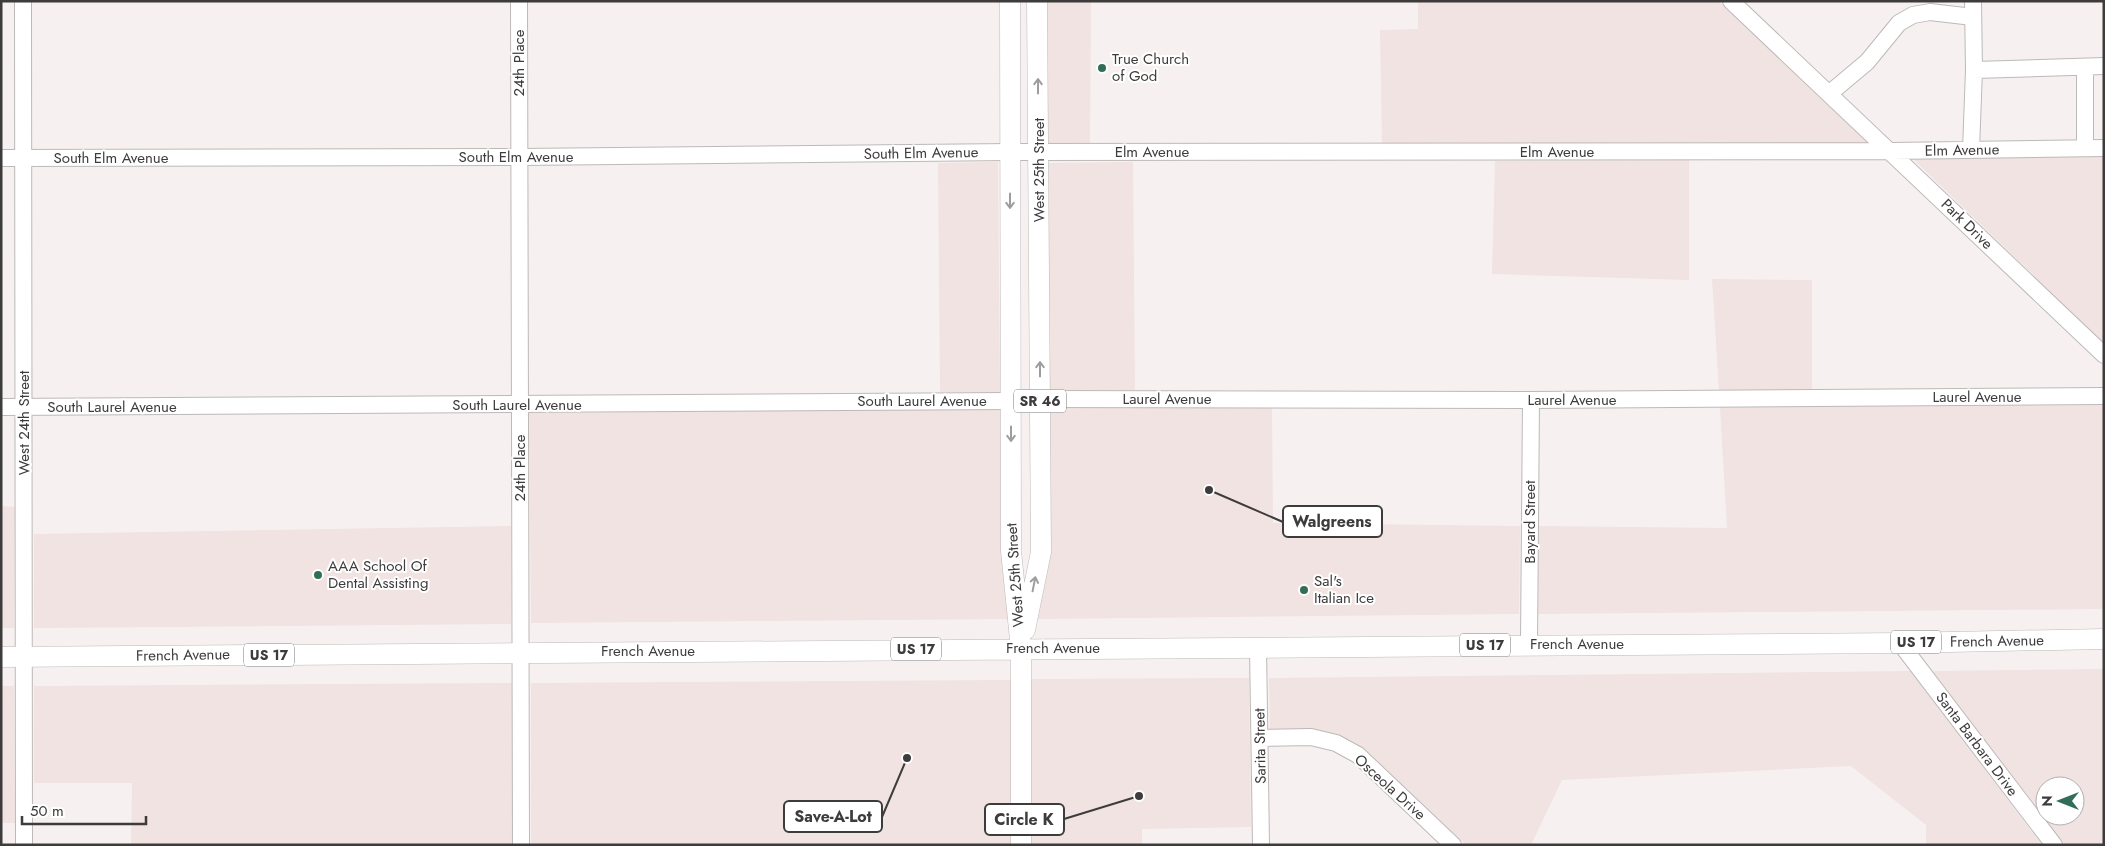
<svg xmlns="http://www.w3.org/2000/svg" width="2105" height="846" font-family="Jost,sans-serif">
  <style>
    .built { fill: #f0e3e1; fill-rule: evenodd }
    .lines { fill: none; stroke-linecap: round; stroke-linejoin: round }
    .minor-casing { stroke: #bdb9b8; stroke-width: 18 }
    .major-casing { stroke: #bdb9b8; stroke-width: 21 }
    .minor { stroke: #fff; stroke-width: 16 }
    .major { stroke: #fff; stroke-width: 20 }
    .oneway { stroke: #9e9d9d }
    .poi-dot { fill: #326d57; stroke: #fff; stroke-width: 2 }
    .labels { text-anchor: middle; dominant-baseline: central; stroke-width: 4; stroke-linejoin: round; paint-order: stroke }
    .shield { fill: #fff; stroke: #777676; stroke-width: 1 }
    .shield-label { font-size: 14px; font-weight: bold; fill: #3d3b3b }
    .poi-label { font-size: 15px; fill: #3d3b3b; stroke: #fff; text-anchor: start }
    .street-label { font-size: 15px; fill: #3d3b3b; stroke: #fff }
    .leader { fill: none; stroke: #3d3b3b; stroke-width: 2 }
    .callout-dot { fill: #3d3b3b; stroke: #fff; stroke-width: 2 }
    .callout { fill: #fff; stroke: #3d3b3b; stroke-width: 2 }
    .callout-label { font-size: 16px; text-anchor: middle; font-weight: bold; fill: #3d3b3b }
  </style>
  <rect width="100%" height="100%" fill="#f6f1f0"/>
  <path class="built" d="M1047 1H1091L1090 145H1046Z
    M1418 1H1718L1870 143 1382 144 1380 30 1418 29Z
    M2104 156V343L1913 159Z
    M1689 160V280L1492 274 1495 161Z
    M998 162 1000 392H940L938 163Z
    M1133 162 1135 390 1049 391 1047 163Z
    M1712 279 1812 280V390L1719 391Z
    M2104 405V609L1538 614 1539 526 1727 528 1720 407Z
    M1049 407 1272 408 1273 523 1520 526 1519 614 1037 619Z
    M1001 409 1008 619 531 623 529 413Z
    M1 506 15 507 14 628H1Z
    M511 526V624L34 628V534Z
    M2104 669V845H2065L1933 671ZM2045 786H2075V816H2045Z
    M1910 671 2042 845H1926V825L1851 766 1562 780 1531 845H1466L1363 748 1341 736 1314 729H1270L1269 678Z
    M1249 678 1251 827 1142 829V845H1031V679Z
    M1011 680V845H531V683Z
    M512 683V845H131L132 783H34V686Z
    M1 686H14L15 823H1Z"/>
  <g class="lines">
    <g class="minor-casing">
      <path id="minor" d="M23 1 24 845
        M519 1 521 845
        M1731 1 2104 355
        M2085 67V148
        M1974 70 2104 66
        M1830 93 1867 62 1899 23 1913 15 1930 12 1973 17
        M1971 150 1974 70 1973 1
        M1 158 520 157 1010 152 1891 151 2104 148
        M1040 399 1531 400 2104 396
        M1 407 1010 401
        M1900 643 2054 845
        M1529 644 1531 400
        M1258 647 1261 845
        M1261 738 1311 737 1336 743 1358 755 1453 845"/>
    </g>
    <g class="major-casing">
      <path id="major" d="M1010 1 1011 551 1021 649V845
        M1025 630 1041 552 1037 1
        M1 657 1900 643 2104 639"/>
    </g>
    <use href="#minor" class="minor"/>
    <use href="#major" class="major"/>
  </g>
  <defs><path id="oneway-shaft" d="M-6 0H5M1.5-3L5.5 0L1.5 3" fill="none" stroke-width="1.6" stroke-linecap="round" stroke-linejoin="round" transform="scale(1.25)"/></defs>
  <g class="oneway">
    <use href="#oneway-shaft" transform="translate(1038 86) rotate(-90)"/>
    <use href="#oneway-shaft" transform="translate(1010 201) rotate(90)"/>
    <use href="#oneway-shaft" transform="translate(1040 369) rotate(-90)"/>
    <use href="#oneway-shaft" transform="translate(1011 434) rotate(90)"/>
    <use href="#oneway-shaft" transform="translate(1034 584) rotate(-79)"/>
  </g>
  <g class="poi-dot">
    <circle cx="1102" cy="68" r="5"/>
    <circle cx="318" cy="575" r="5"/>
    <circle cx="1304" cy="590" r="5"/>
  </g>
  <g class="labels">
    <g class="shield">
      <rect x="1014" y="389.5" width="52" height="23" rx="4"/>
      <rect x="1891" y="630.5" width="50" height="23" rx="4"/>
      <rect x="1460" y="633.5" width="50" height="23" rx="4"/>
      <rect x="891" y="637.5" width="50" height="23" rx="4"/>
      <rect x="244" y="643.5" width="50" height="23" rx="4"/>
    </g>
    <g class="shield-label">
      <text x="1040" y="401">SR 46</text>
      <text x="1916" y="642">US 17</text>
      <text x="1485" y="645">US 17</text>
      <text x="916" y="649">US 17</text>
      <text x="269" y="655">US 17</text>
    </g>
    <g class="poi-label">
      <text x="1112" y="59">True Church<tspan x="1112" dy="17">of God</tspan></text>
      <text x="328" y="566">AAA School Of<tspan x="328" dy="17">Dental Assisting</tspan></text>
      <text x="1314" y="581">Sal's<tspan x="1314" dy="17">Italian Ice</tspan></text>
    </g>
    <g class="street-label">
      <text transform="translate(519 63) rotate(-90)">24th Place</text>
      <text transform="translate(1962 150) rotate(-1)">Elm Avenue</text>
      <text x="1152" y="152">Elm Avenue</text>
      <text x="1557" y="152">Elm Avenue</text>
      <text transform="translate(921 153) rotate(-1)">South Elm Avenue</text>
      <text x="516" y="157">South Elm Avenue</text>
      <text x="111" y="158">South Elm Avenue</text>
      <text transform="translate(1039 170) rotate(-90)">West 25th Street</text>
      <text transform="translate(1967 224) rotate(44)">Park Drive</text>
      <text x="1977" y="397">Laurel Avenue</text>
      <text x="1167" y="399">Laurel Avenue</text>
      <text x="1572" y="400">Laurel Avenue</text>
      <text x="922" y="401">South Laurel Avenue</text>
      <text x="517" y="405">South Laurel Avenue</text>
      <text x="112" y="407">South Laurel Avenue</text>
      <text transform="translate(24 423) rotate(-90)">West 24th Street</text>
      <text transform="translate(520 468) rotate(-90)">24th Place</text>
      <text transform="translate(1530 522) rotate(-90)">Bayard Street</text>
      <text transform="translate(1015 575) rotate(-94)">West 25th Street</text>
      <text transform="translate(1997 641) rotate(-1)">French Avenue</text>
      <text x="1577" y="644">French Avenue</text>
      <text x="1053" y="648">French Avenue</text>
      <text x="648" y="651">French Avenue</text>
      <text transform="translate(183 655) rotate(-1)">French Avenue</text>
      <text transform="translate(1977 744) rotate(53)">Santa Barbara Drive</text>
      <text transform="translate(1260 746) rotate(-91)">Sarita Street</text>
      <text transform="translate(1390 787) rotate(42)">Osceola Drive</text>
    </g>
  </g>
  <path class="leader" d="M1209 490L1283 522M907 758L882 817M1139 796L1064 819"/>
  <g class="callout-dot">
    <circle cx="1209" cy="490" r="5"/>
    <circle cx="907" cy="758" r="5"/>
    <circle cx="1139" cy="796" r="5"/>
  </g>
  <g class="callout">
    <rect x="1283" y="506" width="99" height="31" rx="5"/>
    <rect x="784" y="801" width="98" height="31" rx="5"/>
    <rect x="985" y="804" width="79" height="31" rx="5"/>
  </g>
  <g class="callout-label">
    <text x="1332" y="527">Walgreens</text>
    <text x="833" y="822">Save-A-Lot</text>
    <text x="1024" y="825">Circle K</text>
  </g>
  <rect width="2105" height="846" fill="none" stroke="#3d3b3b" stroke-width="5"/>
  <g transform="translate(2060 801) rotate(270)"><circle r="24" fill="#ffffff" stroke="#b1b1b1"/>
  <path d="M0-4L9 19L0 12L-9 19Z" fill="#326d57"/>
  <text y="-8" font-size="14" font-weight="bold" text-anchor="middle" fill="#3d3b3b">N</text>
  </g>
  <path d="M22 816v8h124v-8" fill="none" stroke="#3d3b3b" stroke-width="2.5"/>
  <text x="30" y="816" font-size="15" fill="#3d3b3b" stroke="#ffffff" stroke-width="4" paint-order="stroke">50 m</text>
</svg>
